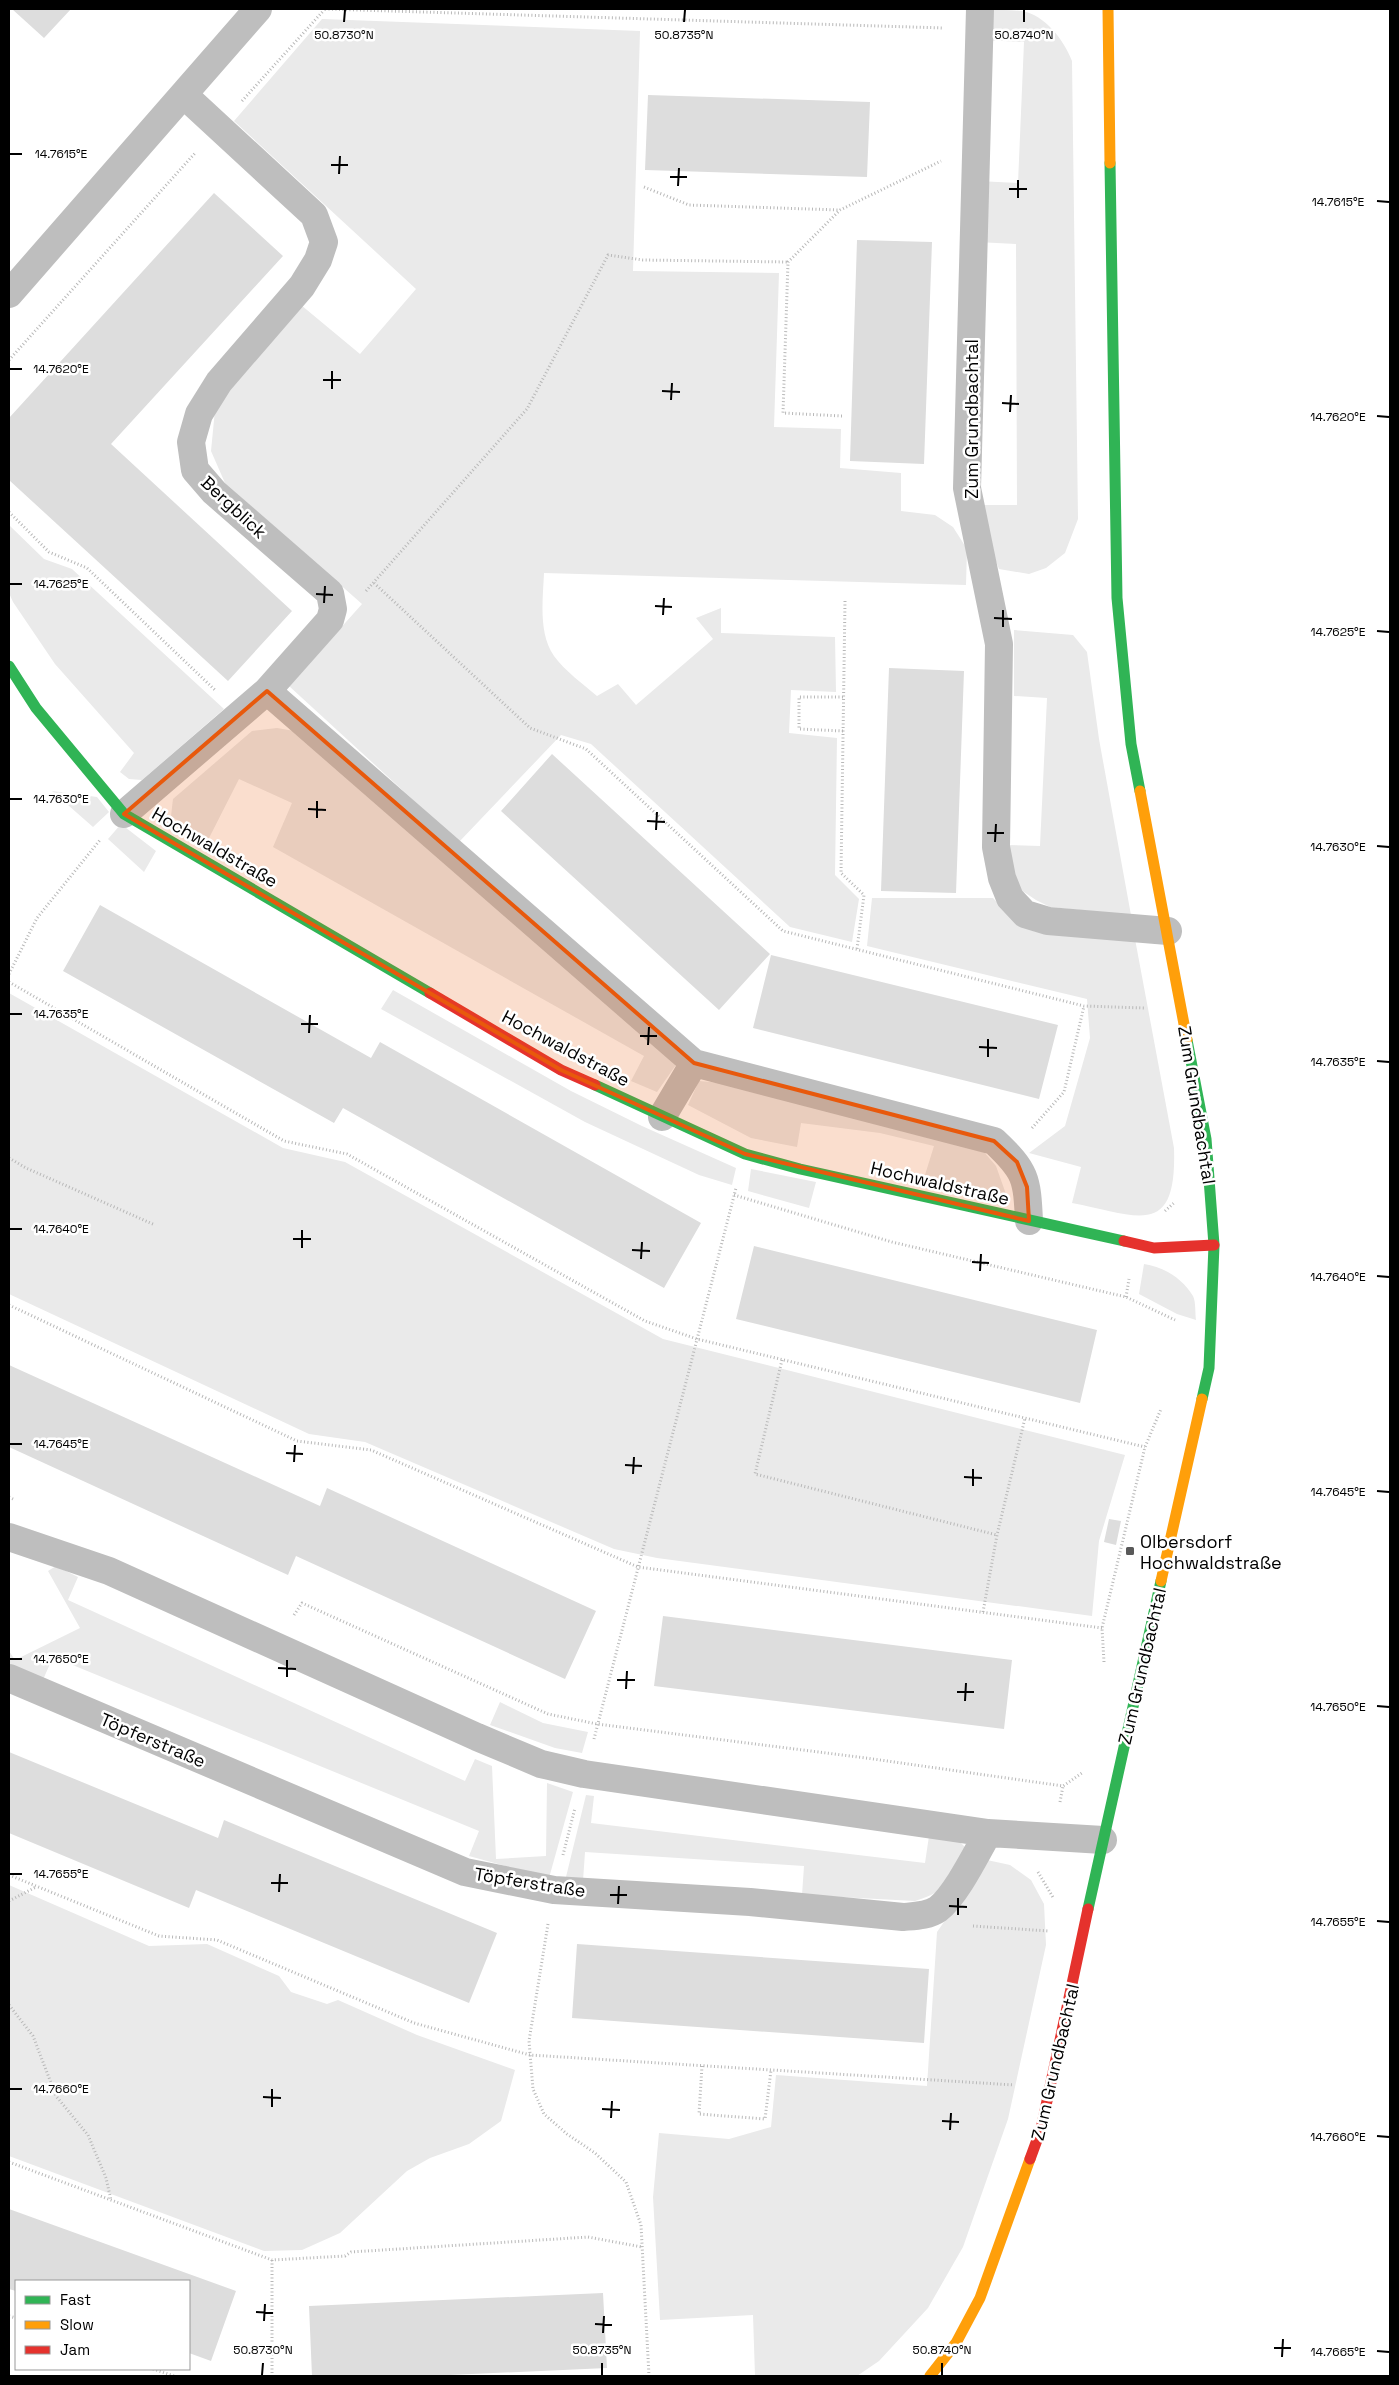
<svg xmlns="http://www.w3.org/2000/svg" width="1399" height="2385" font-family="'Space Grotesk',sans-serif">
  <style>
    .green { fill: #eaeaea }
    .building { fill: #ddd }
    .lines { fill: none; stroke-linecap: round; stroke-linejoin: round }
    .path { stroke: #b8b8b8; stroke-width: 3; stroke-dasharray: 1 2.5; stroke-linecap: butt }
    .street { stroke: #bebebe; stroke-width: 28 }
    .fast { stroke: #30b455; stroke-width: 11 }
    .slow { stroke: #ff9f0a; stroke-width: 11 }
    .jam { stroke: #e5322d; stroke-width: 11 }
    .marked { fill: #e8590c; fill-opacity: 0.2; stroke: #e8590c; stroke-width: 4; stroke-linejoin: round }
    .ticks { fill: none; stroke: #000; stroke-width: 2 }
    .poi-dot { fill: #595959; stroke: #fff; stroke-width: 2 }
    .labels { text-anchor: middle; dominant-baseline: central; stroke-width: 5; stroke-linejoin: round; paint-order: stroke }
    .street-label { font-size: 18px; fill: #000; stroke: #fff }
    .poi-label { font-size: 18px; fill: #000; stroke: #fff; text-anchor: start }
    .ticks-label { font-size: 12px; text-anchor: middle; fill: #000; stroke: #fff; stroke-width: 5; stroke-linejoin: round; paint-order: stroke }
  </style>
  <rect width="100%" height="100%" fill="#fff"/>
  <path class="green" d="M990 10C1001 10 1011 10 1022 11 1045 15 1064 40 1072 61L1078 519 1065 553 1046 568 1029 574 999 569 973 505H1017L1016 244 977 242 978 181 1018 183 1024 42 981 40Z
    M322 19 640 31 633 271 779 273 774 427 841 429 840 468 901 473V511L935 515 953 527 967 549 966 585 544 573C543 599 538 633 554 656 565 671 583 684 597 696L618 684 636 705 713 639 696 618 721 608V633L835 637 836 692 791 690 789 733 837 738 835 875 859 899 852 942 790 927 591 744 561 735 459 842 289 686 362 604 225 483 211 451 215 410 231 387 301 305 360 354 416 289 234 121Z
    M9 525 44 559 72 569 224 709 142 780 129 779 120 772 134 753 55 664 13 602 9 593Z
    M1014 630 1073 635 1087 652 1099 739 1131 915 1050 907 1036 900 1021 890 1010 878 1007 845 1040 846 1047 698 1014 696Z
    M277 728 294 731 678 1062 657 1092 631 1081 644 1056 273 847 292 803 239 779 208 840 171 816 173 799 252 731Z
    M52 791 97 797 109 812 93 827Z
    M121 824 156 851 144 872 108 839Z
    M872 898H993L1011 917 1135 939 1174 1148C1177 1239 1139 1216 1072 1203L1081 1167 1029 1153 1065 1126 1090 1038 1087 999 867 946Z
    M393 990 571 1091 642 1126 736 1168 732 1185 699 1175 585 1122 381 1009Z
    M9 993 283 1148 345 1162 663 1339 1125 1455 1099 1541 1092 1616 657 1558 614 1549 365 1442 309 1434 9 1294Z
    M699 1081 733 1084 984 1152 996 1166 1007 1197 925 1175 934 1146 880 1133 801 1123 797 1147 751 1138 688 1105Z
    M751 1169 816 1182 809 1208 748 1191Z
    M1144 1264C1164 1267 1182 1278 1193 1296 1196 1302 1195 1313 1196 1320L1177 1314 1139 1294Z
    M56 1566 78 1577 68 1600 465 1781 475 1759 492 1766 496 1859 546 1856 547 1783 573 1792 549 1878 469 1856 479 1831 53 1657 42 1682 9 1665V1651L15 1660 80 1628 48 1571Z
    M500 1702 543 1723 588 1732 582 1753 555 1748 490 1725Z
    M586 1795 594 1796 591 1823 925 1863 929 1836 959 1841 966 1848C951 1878 949 1891 915 1901L802 1895 804 1866 585 1852 583 1881H565Z
    M987 1860 1010 1865 1031 1880 1044 1904 1046 1945 1008 2119 963 2247 928 2308 879 2361 857 2376H755L753 2315 660 2320 653 2197 659 2133 729 2139 771 2127 776 2075 927 2086 937 1932Z
    M9 1885 149 1946 207 1944 279 1976 291 1992 327 2004 338 2000 417 2035 515 2070 501 2121 469 2144 430 2158 407 2171 340 2233 302 2250 264 2251 9 2156Z"/>
  <path class="building" d="M12 9H71L44 38Z
    M648 95 870 102 867 177 645 170Z
    M214 193 283 256 111 444 292 611 228 681 9 480V418Z
    M857 240 932 242 924 464 850 461Z
    M889 668 964 671 956 893 881 891Z
    M552 754 770 954 719 1010 501 811Z
    M100 905 371 1058 380 1042 701 1223 664 1288 343 1108 334 1123 63 971Z
    M771 955 1058 1025 1039 1099 753 1028Z
    M754 1246 1097 1330 1080 1403 736 1319Z
    M9 1365 320 1506 327 1488 596 1611 565 1679 296 1556 288 1575 9 1447Z
    M1109 1519 1121 1521 1116 1545 1104 1542Z
    M663 1616 1012 1660 1004 1729 654 1686Z
    M9 1752 218 1838 224 1820 497 1933 469 2003 196 1890 189 1908 9 1833Z
    M577 1944 929 1969 924 2043 572 2018Z
    M9 2209 236 2291 211 2361 189 2353V2281H16V2291L9 2289Z
    M603 2293 607 2368 428 2376H312L309 2306Z"/>
  <g class="lines">
    <path class="path" d="M325 9 944 28
      M242 101 325 9
      M644 187 689 205 839 210
      M9 360 196 152
      M842 416 783 413 788 262 840 210 941 161
      M9 512 49 552 87 568 215 690
      M374 583 530 728 586 749 783 931 1084 1006 1144 1008
      M366 591 527 409 608 255 643 260 788 262
      M845 601 841 873 864 895 857 949
      M843 731 799 729V697H845
      M9 974 37 918 100 840
      M9 982 284 1141 347 1154 645 1321 697 1339 1145 1447
      M1032 1128 1064 1092 1084 1006
      M9 1158 26 1168 155 1225
      M734 1195 892 1242 1126 1297 1175 1320
      M1165 1211 1175 1202
      M1126 1297 1129 1279
      M9 1305 297 1441 371 1450 638 1567 1102 1628
      M782 1360 755 1474 997 1535
      M9 1497 15 1500
      M983 1612 997 1535 1025 1418
      M294 1615 302 1603 548 1714 597 1724 866 1758 1063 1786 1082 1773
      M1104 1662 1102 1628 1145 1447 1161 1409
      M594 1739 736 1188
      M1060 1802 1063 1786
      M563 1855 575 1808
      M1038 1872 1054 1899
      M9 1875 159 1936 217 1940 414 2023 530 2055 1014 2085
      M9 1901 36 1887
      M548 1924 529 2041 533 2089 544 2114 567 2134 595 2153 626 2182 641 2225 649 2376
      M973 1926 1049 1931
      M9 2005 33 2036 56 2096 88 2135 106 2178 111 2200
      M702 2066 699 2114 765 2119 771 2070
      M9 2162 272 2260 345 2256 351 2252 588 2237 642 2247
      M272 2260V2376
      M9 2316 16 2318
      M153 2369 174 2376"/>
    <path class="street" d="M980 9 967 488 999 644 996 847 1002 878 1010 898 1025 914 1048 921 1168 931
      M9 294 258 9
      M267 691 694 1063 994 1141C1026 1171 1027 1178 1029 1221
      M124 814 267 691 330 620 333 609 330 593 214 492 195 470 191 442 199 414 219 382 302 286 318 260 324 242 314 215 184 95
      M662 1117 694 1063
      M9 1537 109 1571 477 1737 541 1764 584 1774 988 1833 1103 1840
      M9 1678 465 1872 554 1890 750 1902 903 1917C915 1916 928 1916 938 1909 956 1895 976 1854 988 1833"/>
    <path class="fast" d="M1110 163 1117 598 1131 744 1140 791
      M9 666 36 708 124 814 430 993
      M1187 1040 1206 1139 1214 1245 1209 1368 1202 1399
      M595 1085 745 1154 800 1169 1124 1241
      M1088 1909 1161 1581"/>
    <path class="slow" d="M1108 9 1110 163
      M1140 791 1187 1040
      M1161 1581 1202 1399
      M930 2376 956 2343 980 2298 1030 2159"/>
    <path class="jam" d="M430 993 561 1070 595 1085
      M1124 1241 1154 1248 1214 1245
      M1030 2159 1041 2129 1088 1909"/>
  </g>
  <path class="marked" d="M267 691 694 1063 994 1141 1017 1162 1027 1187 1029 1221 745 1154 561 1070 124 814Z"/>
  <path class="ticks" d="M344 22 345 10M684 22 685 10M1024 22V10M10 154H22M331 165H348M339 174 340 156M670 177H687M678 186 679 168M1009 189H1027M1018 198V180M1377 201 1389 202M10 369H22M323 380H341M332 389V371M662 391 680 392M671 400 672 383M1002 403 1019 404M1010 412 1011 395M1377 416 1389 417M10 584H22M316 594 333 595M324 603 325 586M655 606 672 607M663 615 664 598M994 618 1012 619M1003 627V610M1377 631 1389 632M10 799H22M308 809 326 810M317 818V801M647 821 665 822M656 830 657 812M987 833H1004M995 842 996 824M1377 846 1389 847M10 1014H22M301 1024H318M309 1033 310 1015M640 1036H657M648 1045 649 1027M979 1047 997 1048M988 1057V1039M1377 1061 1389 1062M10 1229H22M293 1239H311M302 1248V1230M632 1250 650 1251M641 1259 642 1242M972 1262 989 1263M980 1271 981 1254M1377 1276 1389 1277M10 1444H22M286 1453 303 1454M294 1462 295 1445M625 1465 642 1466M633 1474 634 1457M964 1477 982 1478M973 1486V1469M1377 1491 1389 1492M10 1659H22M278 1668 296 1669M287 1677V1660M617 1680H635M626 1689 627 1671M957 1692H974M965 1701 966 1683M1377 1706 1389 1707M10 1874H22M271 1883H288M279 1892 280 1874M610 1895H627M618 1904 619 1886M949 1906 967 1907M958 1915V1898M1377 1921 1389 1922M10 2089H22M263 2097 281 2098M272 2107V2089M602 2109 620 2110M611 2118 612 2101M942 2121 959 2122M950 2130 951 2113M1377 2136 1389 2137M256 2312 273 2313M264 2321 265 2304M595 2324 612 2325M603 2333 604 2316M1274 2348H1291M1377 2351 1389 2352M1282 2357 1283 2339M262 2375 263 2363M602 2375V2363M942 2375V2363"/>
  <rect class="poi-dot" x="1125" y="1546" width="10" height="10" rx="2.5"/>
  <g class="labels">
    <g class="street-label">
      <text transform="translate(971 419) rotate(-90)">Zum Grundbachtal</text>
      <text transform="translate(234 507) rotate(43)">Bergblick</text>
      <text transform="translate(215 847) rotate(30)">Hochwaldstraße</text>
      <text transform="translate(566 1048) rotate(28)">Hochwaldstraße</text>
      <text transform="translate(1197 1105) rotate(81)">Zum Grundbachtal</text>
      <text transform="translate(940 1183) rotate(13)">Hochwaldstraße</text>
      <text transform="translate(1142 1666) rotate(-77)">Zum Grundbachtal</text>
      <text transform="translate(153 1740) rotate(23)">Töpferstraße</text>
      <text transform="translate(530 1882) rotate(9)">Töpferstraße</text>
      <text transform="translate(1055 2062) rotate(-77)">Zum Grundbachtal</text>
    </g>
    <g class="poi-label">
      <text x="1140" y="1541">Olbersdorf<tspan x="1140" dy="21">Hochwaldstraße</tspan></text>
    </g>
  </g>
  <g class="ticks-label">
    <text x="344" y="39">50.8730°N</text>
    <text x="684" y="39">50.8735°N</text>
    <text x="1024" y="39">50.8740°N</text>
    <text x="61" y="158">14.7615°E</text>
    <text x="1338" y="206">14.7615°E</text>
    <text x="61" y="373">14.7620°E</text>
    <text x="1338" y="421">14.7620°E</text>
    <text x="61" y="588">14.7625°E</text>
    <text x="1338" y="636">14.7625°E</text>
    <text x="61" y="803">14.7630°E</text>
    <text x="1338" y="851">14.7630°E</text>
    <text x="61" y="1018">14.7635°E</text>
    <text x="1338" y="1066">14.7635°E</text>
    <text x="61" y="1233">14.7640°E</text>
    <text x="1338" y="1281">14.7640°E</text>
    <text x="61" y="1448">14.7645°E</text>
    <text x="1338" y="1496">14.7645°E</text>
    <text x="61" y="1663">14.7650°E</text>
    <text x="1338" y="1711">14.7650°E</text>
    <text x="61" y="1878">14.7655°E</text>
    <text x="1338" y="1926">14.7655°E</text>
    <text x="61" y="2093">14.7660°E</text>
    <text x="1338" y="2141">14.7660°E</text>
    <text x="263" y="2354">50.8730°N</text>
    <text x="602" y="2354">50.8735°N</text>
    <text x="942" y="2354">50.8740°N</text>
    <text x="1338" y="2356">14.7665°E</text>
  </g>
  <rect width="1399" height="2385" fill="none" stroke="#000000" stroke-width="20"/>
  <rect x="15" y="2280" width="175" height="90" fill="#ffffff" stroke="#999999"/>
  <rect x="25" y="2296" width="25" height="8" fill="#30b455" stroke="#999999"/>
  <text x="60" y="2305" font-size="15" fill="#000000">Fast</text>
  <rect x="25" y="2321" width="25" height="8" fill="#ff9f0a" stroke="#999999"/>
  <text x="60" y="2330" font-size="15" fill="#000000">Slow</text>
  <rect x="25" y="2346" width="25" height="8" fill="#e5322d" stroke="#999999"/>
  <text x="60" y="2355" font-size="15" fill="#000000">Jam</text>
</svg>
